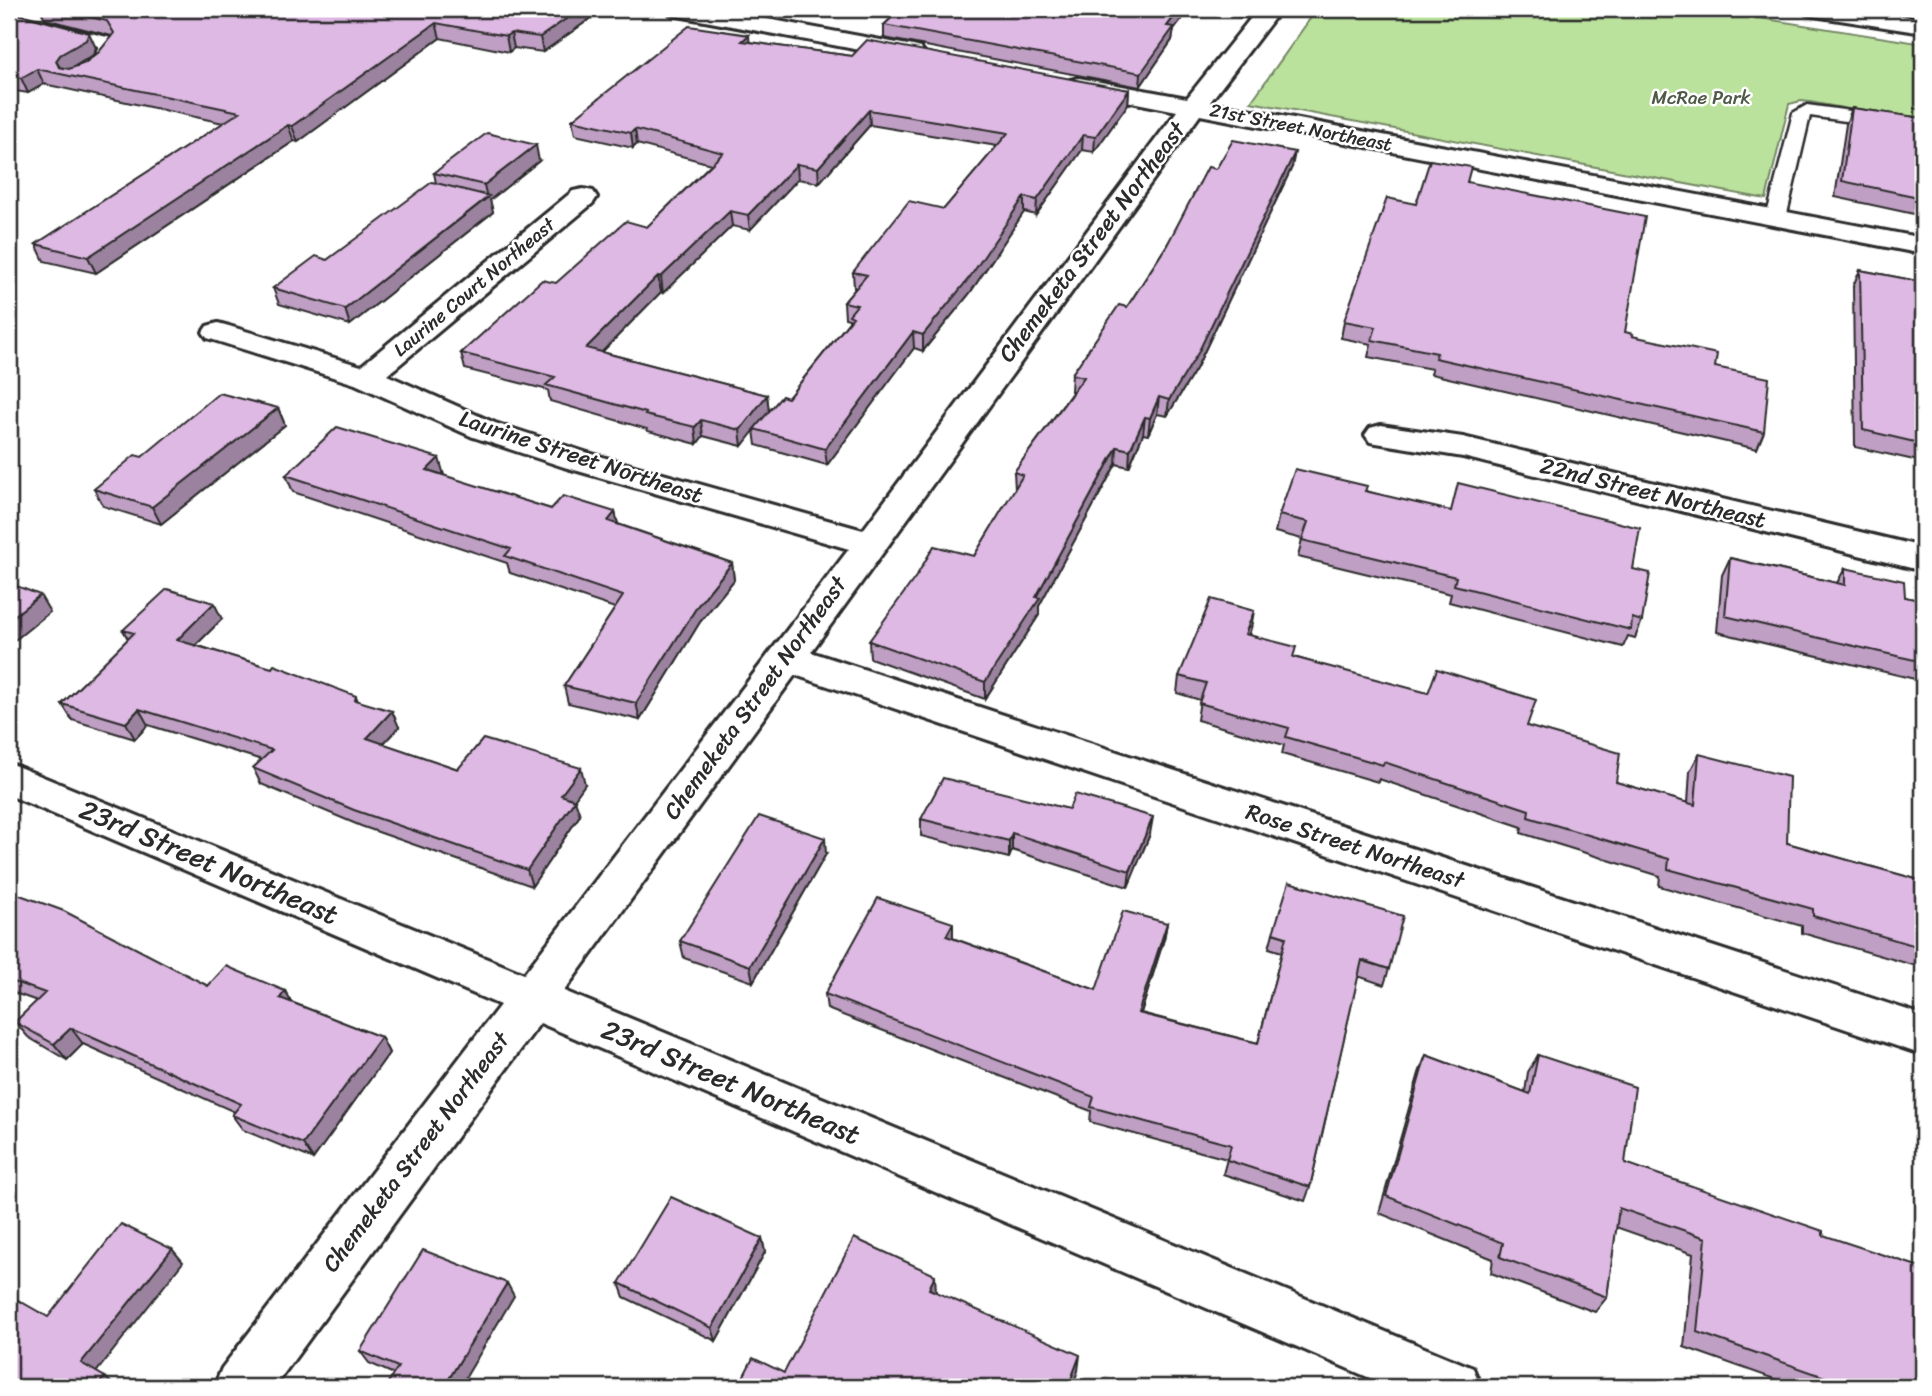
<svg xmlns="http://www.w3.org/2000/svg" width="1932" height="1396" font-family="Sriracha,sans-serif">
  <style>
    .green { fill: #bbe29d; stroke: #738664; stroke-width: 2 }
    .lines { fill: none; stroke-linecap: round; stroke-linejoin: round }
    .service-casing { stroke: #2b2b2b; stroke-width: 5 }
    .minor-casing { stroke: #2b2b2b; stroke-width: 6 }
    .service { fill: #fff; fill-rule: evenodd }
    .minor { fill: #fff; fill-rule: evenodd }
    .wall { fill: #bf9fc3; stroke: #2b2b2b; stroke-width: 2; fill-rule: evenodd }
    .shaded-wall { fill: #9b829f; stroke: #2b2b2b; stroke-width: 2 }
    .building { fill: #deb9e3; stroke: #2b2b2b; stroke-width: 2 }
    .labels { text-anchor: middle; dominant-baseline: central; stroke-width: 5; stroke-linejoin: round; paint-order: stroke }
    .far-park-label { font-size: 19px; fill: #4f5948; stroke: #fff }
    .far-street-label { font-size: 19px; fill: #2b2b2b; stroke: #fff }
    .street-label { font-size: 23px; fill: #2b2b2b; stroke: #fff }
    .near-street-label { font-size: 28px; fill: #2b2b2b; stroke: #fff }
  </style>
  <rect width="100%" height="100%" fill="#fff"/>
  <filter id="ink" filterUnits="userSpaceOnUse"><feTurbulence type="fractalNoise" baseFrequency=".0143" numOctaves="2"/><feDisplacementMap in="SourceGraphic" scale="14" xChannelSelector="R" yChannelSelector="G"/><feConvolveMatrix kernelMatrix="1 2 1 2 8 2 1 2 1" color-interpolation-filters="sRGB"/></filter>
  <g filter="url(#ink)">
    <path class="green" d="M1317 9H1702L1918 43 1919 122 1810 102 1801 101 1789 104 1766 199 1251 102Z"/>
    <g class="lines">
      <g class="service-casing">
        <path id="service" d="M1225 9 1271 11 1273 15 1265 20 1227 13Z
          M9 13 111 38 118 47C110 61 100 77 82 73L79 69 95 57 99 46 9 23Z
          M1807 105 1923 121V132L1810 116 1786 218 1783 222H1769L1766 218 1793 113Z"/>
      </g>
      <g class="minor-casing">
        <path id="minor" d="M667 9H713L913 46 921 48 925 53 921 58 913 60 678 16 670 14Z
          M1258 9H1281L1210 102 1923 238V254L1200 115 811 652 1923 1015V1055L795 675 564 991 1473 1368 1481 1387H1391L540 1023 274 1387H214L222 1368 500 1005 9 795V763L524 974 849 549 564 467 473 437 355 384 207 338 203 332 207 326 218 323 229 326 361 366 573 191 583 189 593 191 597 197 593 203 387 375 495 423 588 453 863 530 1177 111 1070 90 1067 85 1070 80 1079 78 1187 98Z
          M1803 9H1856L1923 19V33L1814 16 1806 14Z
          M1381 425 1463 437 1923 547V571L1463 457 1370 442 1365 435 1370 428Z"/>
      </g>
      <use href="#service" class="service"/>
      <use href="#minor" class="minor"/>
    </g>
    <path class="wall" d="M40 9H604L543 52 514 48 509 52 440 38 298 142 294 141 96 273 44 261 36 244 223 123 44 84 28 93 9 90V20L96 48 93 55 72 68 85 63 99 52 112 36 45 19Z
      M901 9H1189L1174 29 1172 40 1140 87 884 38V25Z
      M749 35V42L852 56 1129 90 1128 104 1094 152 1082 150 1036 215 1024 212 970 293 923 351 914 348 827 465 756 445 754 430 742 446 703 436 697 444 648 431 647 429 550 401 548 390 465 369 461 353 556 283 647 227 711 164 637 144 633 148 575 135 572 120ZM870 125 997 146 944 209 853 272 854 288H856L844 302 845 318 849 319V322L788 398 759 423 769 412 767 395 602 352 661 292 663 293 732 226 750 230 798 179 819 183Z
      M1852 108 1923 118V216L1835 197 1846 124Z
      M539 161 490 200 493 212 350 325 279 304 273 288 327 260 436 183 434 173Z
      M1292 167 1196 369 1167 416 1157 414 1148 435 1143 434 1129 467 1116 464 1039 606V615L985 699 870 658 869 641 974 556 1015 489 1014 472 1073 391H1071L1072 374 1127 307 1216 169Z
      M1468 182 1625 332 1632 336 1715 367 1764 432 1757 449 1431 374 1432 369 1368 357 1371 344 1341 338 1344 321 1416 204Z
      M1860 270 1923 282V462L1855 447 1853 286Z
      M278 408 285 425 161 524 103 506 94 489 142 457Z
      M286 475 444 476 551 509 615 512 618 524 732 563 734 580 700 622 640 720 568 703 564 686 615 608 510 573 507 563 293 492Z
      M1366 491 1633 569 1642 621 1635 638 1628 636 1623 647 1449 602 1451 594 1298 557 1302 539 1275 532 1279 515Z
      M1730 558 1837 583 1845 568 1905 597 1923 601V681L1717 632 1722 575Z
      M222 619 196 645 356 696 358 701 399 727 383 744 458 769 585 784 574 799 580 815 532 886 361 826 261 784 253 768 262 760 148 725 135 739 72 720 62 704 128 639 123 630Z
      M1251 628 1249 635 1294 657 1527 726 1616 782 1688 803 1690 771 1699 754 1787 843 1923 881V968L1802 933V926L1659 886 1660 876 1521 833 1522 827 1379 779 1378 782 1282 754 1284 745 1197 720 1200 700 1177 693 1179 676Z
      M921 819 1150 834 1128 887 1012 850 1009 858 921 836Z
      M826 854 753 982 684 958 680 941Z
      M9 891 208 986 285 991 291 1002 381 1037 389 1053 313 1159 243 1130 232 1115 235 1112 83 1044 67 1060 28 1037 15 1022 37 1001 9 991Z
      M1167 923 1164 939 1141 1013 1258 1043 1282 952 1269 948 1273 933 1389 969 1384 985 1358 976 1310 1187 1305 1201 1223 1174 1227 1159 1090 1122 1091 1111 827 1009 825 994 953 938 1096 990Z
      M1426 1055 1525 1092 1528 1072 1538 1055 1625 1163 1823 1235 1923 1387H1797L1684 1347 1693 1254 1616 1227 1607 1297 1595 1312 1491 1273 1493 1259 1379 1213 1419 1073Z
      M762 1238 765 1252 716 1341 624 1297 619 1283Z
      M514 1296 394 1374 369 1363 360 1351Z"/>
    <path class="shaded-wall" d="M580 9H604L543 52 540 37Z
      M1180 9H1189L1174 29 1172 40 1140 87 1141 73 1167 26Z
      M436 23 440 38 298 142 292 126Z
      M89 33 96 48 93 55 67 71 64 74 56 61 60 55Z
      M511 33 514 48 509 52 506 36Z
      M749 35 750 49 742 41Z
      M37 69 44 84 28 93 21 78Z
      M1129 90 1128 104 1094 152 1095 137Z
      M869 110 870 125 819 183 818 168Z
      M288 125 294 141 96 273 88 257Z
      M635 129 637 144 633 148 631 133Z
      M1083 135 1082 150 1036 215 1037 200Z
      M536 145 539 161 490 200 493 212 350 325 345 309 487 198 484 185Z
      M1295 152 1292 167 1196 369 1167 416 1169 400Z
      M797 164 798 179 750 230 748 215Z
      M1024 197V212L970 293 923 351V335Z
      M730 211 732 226 663 293 661 277Z
      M658 276 661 292 590 364 586 348Z
      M913 332 914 348 827 465 825 449Z
      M767 395 769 412 742 446 740 430Z
      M1159 397 1157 414 1148 435 1150 418Z
      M278 408 285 425 161 524 152 507Z
      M1145 417 1143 434 1129 467 1130 450Z
      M701 420 703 436 697 444 695 427Z
      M1117 447 1116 464 1039 606V615L985 699V682L1036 597Z
      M439 458 444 475 427 470Z
      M615 512 619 529 608 521Z
      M732 563 734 580 700 622 640 720 636 703 698 605Z
      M40 595 50 612 9 645V620Z
      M214 603 222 619 185 656 177 640Z
      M1254 611 1251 628 1242 651 1245 634Z
      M139 709 148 725 135 739 126 723Z
      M392 711 399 727 373 754 367 738Z
      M581 768 585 784 566 811 561 795Z
      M575 800 580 815 532 886 527 870Z
      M1153 817 1150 834 1128 887 1130 871Z
      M1012 833V850L1009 858V841Z
      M825 838 826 854 753 982 750 966Z
      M953 923V939L946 936Z
      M1167 923 1164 939 1136 1028 1138 1013Z
      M285 991 294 1007 280 998Z
      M71 1028 83 1044 67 1060 54 1044Z
      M381 1037 389 1053 313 1159 303 1144Z
      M762 1238 765 1252 716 1341 712 1328Z
      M172 1249 183 1262 94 1375 81 1363Z
      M935 1275 936 1292 929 1289Z
      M507 1283 514 1296 460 1387H444Z
      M1080 1355 1078 1371 1072 1387H1068Z
      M105 1377 116 1387H96Z"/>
    <path class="building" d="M57 9H580L540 37 511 33 506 36 436 23 292 126 288 125 88 257 36 244 240 112 37 69 21 78 9 76V20L18 14 89 33 86 40 60 55 56 61 59 67 69 69 85 63 99 52 114 33 107 21Z
      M901 9H1180L1167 26 1174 27 1141 73 884 25Z
      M689 26 749 35 742 41 852 56 867 40 1129 90 1095 137 1083 135 1037 200 1024 197 970 277 923 335 913 332 825 449 754 429 782 396 788 398 853 317 849 315 857 305 844 302 867 275 853 272 909 201 944 209 1008 133 869 110 818 168 797 164 748 215 730 211 661 277 658 276 586 348 767 395 740 430 701 420 695 427 645 415 646 413 546 385 555 377 461 353 542 280 556 283 626 221 647 227 723 153 635 129 631 133 572 120Z
      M1852 108 1923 118V198L1842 181Z
      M487 133 536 145 484 185 434 173Z
      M1233 140 1295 152 1198 353 1169 400 1159 397 1150 418 1145 417 1130 450 1117 447 1036 597 1040 598 985 682 869 641 917 575 934 546 974 556 1023 475 1014 472 1084 377 1072 374 1119 305 1127 307 1167 245 1208 167 1216 169Z
      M1430 160 1471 167 1467 182 1645 217 1625 332 1633 334 1632 336 1717 354 1715 367 1769 378 1764 432 1435 358 1437 353 1372 340 1376 327 1344 321 1387 198 1416 204Z
      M432 182 489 196 345 309 273 288 316 256 327 260Z
      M1860 270 1923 282V444L1863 430Z
      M219 393 278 408 152 507 94 489 135 455 142 457Z
      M337 427 439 458 427 470 551 509 563 496 615 512 608 521 732 563 698 605 636 703 564 686 623 596 505 556 511 549 286 475Z
      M1295 469 1367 486 1365 491 1451 511 1458 483 1640 528 1633 569 1650 573 1642 621 1632 618 1631 630 1454 585 1456 577 1302 540 1308 522 1279 515Z
      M1730 558 1845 585V568L1904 581 1905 597 1923 601V662L1725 616Z
      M9 583 40 595 9 620Z
      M167 589 214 603 177 640 272 668 274 665 356 696 355 700 392 711 367 738 458 769 483 739 581 768 561 795 575 800 527 870 354 810 253 768 272 750 139 709 126 723 62 704 134 633 123 630Z
      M1211 599 1254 611 1245 634 1296 647 1293 657 1428 693 1437 669 1536 700 1527 726 1620 753 1616 782 1695 805 1699 754 1789 777 1787 843 1923 881V948L1813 916V909L1668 869 1669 859 1528 817 1529 810 1384 762 1383 765 1286 737 1289 728 1199 703 1206 683 1179 676Z
      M943 778 1069 809 1075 794 1153 817 1130 871 1012 833 1009 841 921 819Z
      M759 816 825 838 750 966 680 941Z
      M1289 882 1403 916 1389 969 1362 960 1310 1187 1227 1160 1231 1145 1091 1107 1094 1097 825 994 878 898 953 923 946 936 1096 990 1123 911 1167 923 1138 1013 1258 1043 1286 937 1273 933Z
      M9 891 64 911 208 986 226 966 285 991 280 998 381 1037 303 1144 232 1115 241 1104 71 1028 54 1044 15 1022 45 993 9 980Z
      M1426 1055 1530 1094 1538 1055 1635 1087 1625 1163 1823 1231V1235L1923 1268V1387H1853L1697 1332 1706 1238 1619 1208 1607 1297 1500 1257 1503 1243 1386 1196Z
      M671 1197 762 1238 712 1328 619 1283Z
      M121 1224 172 1249 81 1363 105 1377 96 1387H9V1295L48 1317Z
      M854 1238 935 1275 929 1289 1080 1355 1068 1387H738L753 1358 784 1373Z
      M423 1250 507 1283 444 1387H385L398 1367 360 1351Z"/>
  </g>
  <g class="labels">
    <g class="far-park-label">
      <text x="1701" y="97">McRae Park</text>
    </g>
    <g class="far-street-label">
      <text transform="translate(1301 127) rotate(11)">21st Street Northeast</text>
      <text transform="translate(474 287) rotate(-40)">Laurine Court Northeast</text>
    </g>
    <g class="street-label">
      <text transform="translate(1092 242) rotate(-53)">Chemeketa Street Northeast</text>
      <text transform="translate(581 457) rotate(18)">Laurine Street Northeast</text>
      <text transform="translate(1653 493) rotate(14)">22nd Street Northeast</text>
      <text transform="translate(755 698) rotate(-54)">Chemeketa Street Northeast</text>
      <text transform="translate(1355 846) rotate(18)">Rose Street Northeast</text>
      <text transform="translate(416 1152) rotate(-53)">Chemeketa Street Northeast</text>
    </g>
    <g class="near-street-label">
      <text transform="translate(209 862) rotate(23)">23rd Street Northeast</text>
      <text transform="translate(731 1082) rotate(23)">23rd Street Northeast</text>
    </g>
  </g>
  <rect width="1932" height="1396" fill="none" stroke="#fff" stroke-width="35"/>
  <rect x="18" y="18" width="1897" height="1361" fill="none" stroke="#2b2b2b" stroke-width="2.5" filter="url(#ink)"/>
</svg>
